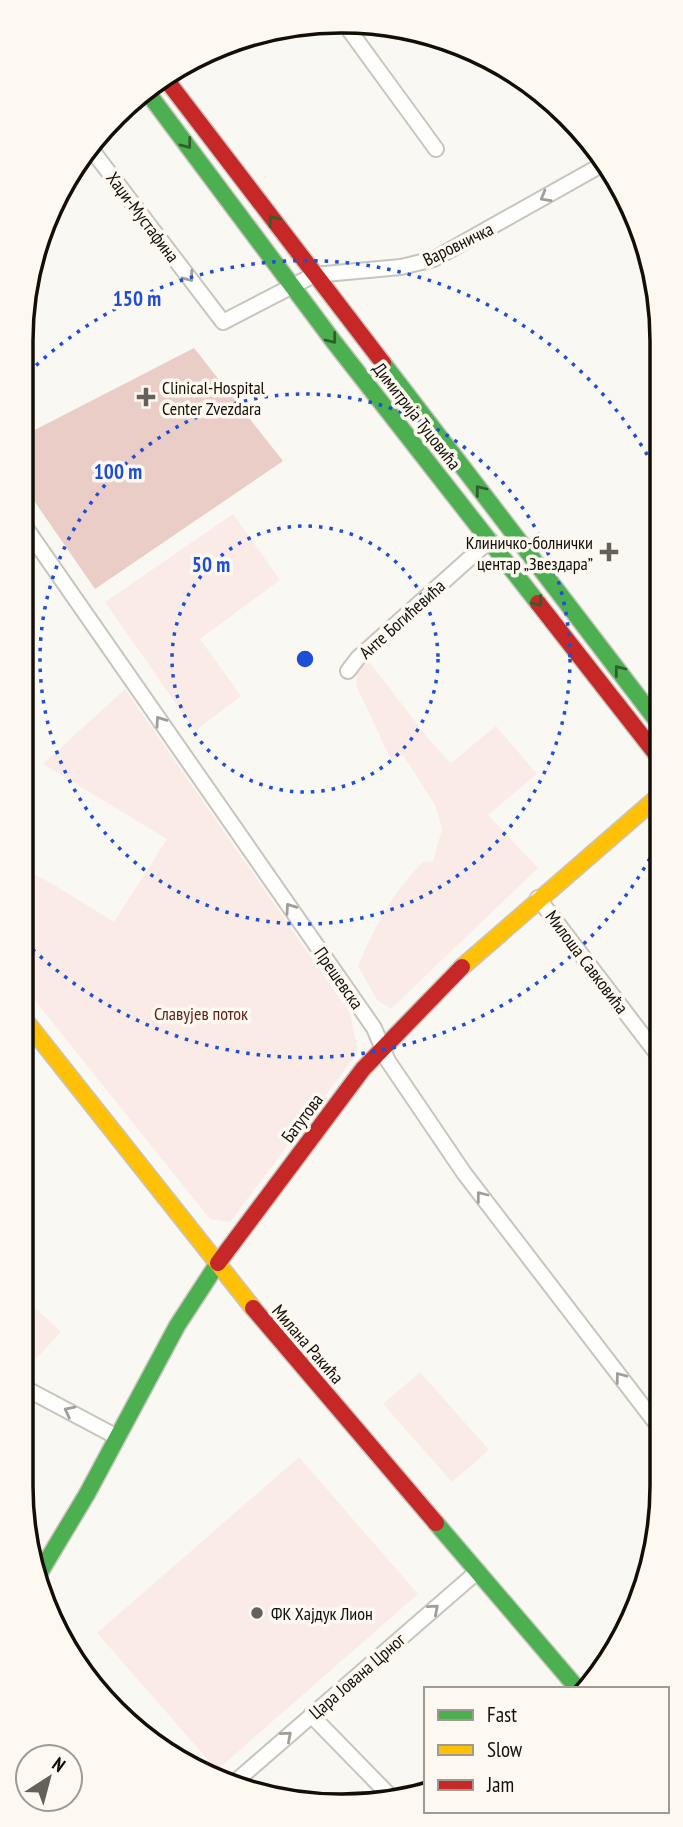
<svg xmlns="http://www.w3.org/2000/svg" width="683" height="1827" font-family="'PT Sans Narrow',sans-serif">
  <style>
    .green { fill: #fbebe7 }
    .forest { fill: #ebcdc8 }
    .lines { fill: none; stroke-linecap: round; stroke-linejoin: round }
    .street-casing { stroke: #c8c5bf; stroke-width: 18 }
    .fast-casing { stroke: #c8c5bf; stroke-width: 19 }
    .slow-casing { stroke: #c8c5bf; stroke-width: 19 }
    .jam-casing { stroke: #c8c5bf; stroke-width: 19 }
    .street { stroke: #fefefd; stroke-width: 14 }
    .fast { stroke: #4caf50; stroke-width: 16 }
    .slow { stroke: #ffc107; stroke-width: 16 }
    .jam { stroke: #c62828; stroke-width: 16 }
    .oneway { stroke: #305f2c }
    .oneway2 { stroke: #a09e9b }
    .ring { fill: none; stroke: #1d4ed8; stroke-width: 3.5; stroke-dasharray: 3.5 7 }
    .poi-dot { fill: #64615a; stroke: #fdf9f0; stroke-width: 2.5 }
    .labels { text-anchor: middle; dominant-baseline: central; stroke-width: 7; stroke-linejoin: round; paint-order: stroke }
    .street-label { font-size: 18px; fill: #130f08; stroke: #fdf9f0 }
    .poi-label { font-size: 18px; fill: #130f08; stroke: #fdf9f0; text-anchor: start }
    .park-label { font-size: 18px; fill: #5d1e1a; stroke: #fdf9f0 }
    .rim { fill: none; stroke: #130f08; stroke-width: 3.5 }
    .centre { fill: #1d4ed8; stroke: #fdf9f0; stroke-width: 3.5 }
    .ring-label { font-size: 21px; text-anchor: middle; font-weight: bold; fill: #1d4ed8; stroke: #fdf9f0; stroke-width: 7; stroke-linejoin: round; paint-order: stroke }
  </style>
  <rect width="100%" height="100%" fill="#faf8f3"/>
  <path class="green" d="M233 514 280 580 200 639 241 696 195 731 105 602Z
    M368 660 431 742 451 763 496 726 537 774 488 815 538 868 391 1009 377 1000 358 966C375 926 392 893 423 862L433 861 442 829 435 805 403 755 391 760 356 685 357 674Z
    M125 689 350 1013 358 1052 230 1222 210 1219 21 983V868L51 883 114 922 167 839 43 764Z
    M30 1303 61 1332 31 1364 21 1355V1312Z
    M420 1372 489 1450 452 1482 383 1404Z
    M299 1457 418 1594 217 1770 97 1633Z"/>
  <path class="forest" d="M194 348 283 461 95 589 21 482V437Z"/>
  <g class="lines">
    <g class="street-casing">
      <path id="street" d="M347 27 436 149
        M88 145 223 322 314 275 401 267 434 259 605 163
        M21 521 374 1028 388 1061 464 1173 662 1431
        M348 671 358 658 490 540
        M538 898 661 1059
        M21 1386 117 1437
        M311 1715 394 1800
        M235 1782 478 1571"/>
    </g>
    <g class="fast-casing">
      <path id="fast" d="M148 93 334 342 538 603
        M383 363 660 725
        M436 1523 578 1689
        M36 1579 87 1494 177 1326 218 1263"/>
    </g>
    <g class="slow-casing">
      <path id="slow" d="M462 967 660 795
        M21 1015 253 1308"/>
    </g>
    <g class="jam-casing">
      <path id="jam" d="M165 78 383 363
        M538 603 660 759
        M218 1263 363 1069 462 967
        M253 1308 436 1523"/>
    </g>
    <use href="#street" class="street"/>
    <use href="#fast" class="fast"/>
    <use href="#slow" class="slow"/>
    <use href="#jam" class="jam"/>
  </g>
  <defs><path id="oneway-chevron" d="M-2-3.5L2.5 0L-2 3.5" fill="none" stroke-width="1.6" stroke-linecap="round" stroke-linejoin="round" transform="scale(1.75)"/></defs>
  <g class="oneway">
    <use href="#oneway-chevron" transform="translate(187 144) rotate(53)"/>
    <use href="#oneway-chevron" transform="translate(273 220) rotate(-127)"/>
    <use href="#oneway-chevron" transform="translate(332 339) rotate(52)"/>
    <use href="#oneway-chevron" transform="translate(480 490) rotate(-128)"/>
    <use href="#oneway-chevron" transform="translate(538 602) rotate(52)"/>
    <use href="#oneway-chevron" transform="translate(619 670) rotate(-128)"/>
  </g>
  <g class="oneway2">
    <use href="#oneway-chevron" transform="translate(545 197) rotate(150)"/>
    <use href="#oneway-chevron" transform="translate(189 277) rotate(53)"/>
    <use href="#oneway-chevron" transform="translate(160 721) rotate(-125)"/>
    <use href="#oneway-chevron" transform="translate(290 908) rotate(-125)"/>
    <use href="#oneway-chevron" transform="translate(481 1196) rotate(-128)"/>
    <use href="#oneway-chevron" transform="translate(620 1377) rotate(-127)"/>
    <use href="#oneway-chevron" transform="translate(69 1411) rotate(-153)"/>
    <use href="#oneway-chevron" transform="translate(434 1609) rotate(-41)"/>
    <use href="#oneway-chevron" transform="translate(287 1736) rotate(-41)"/>
  </g>
  <g class="ring">
    <circle cx="305" cy="659" r="133"/>
    <circle cx="305" cy="659" r="265"/>
    <path d="M660 840A398 398 0 0 1 21 938M21 380A398 398 0 0 1 660 478"/>
  </g>
  <g class="poi-dot">
    <path d="M142.5 386.5h7v7h7v7h-7v7h-7v-7h-7v-7h7z"/>
    <path d="M605.5 541.5h7v7h7v7h-7v7h-7v-7h-7v-7h7z"/>
    <circle cx="257" cy="1613" r="7"/>
  </g>
  <g class="labels">
    <g class="street-label">
      <text transform="translate(143 217) rotate(53)">Хаџи-Мустафина</text>
      <text transform="translate(458 244) rotate(-26)">Варовничка</text>
      <text transform="translate(417 416) rotate(52)">Димитрија Туцовића</text>
      <text transform="translate(402 619) rotate(-42)">Анте Богићевића</text>
      <text transform="translate(587 962) rotate(53)">Милоша Савковића</text>
      <text transform="translate(339 978) rotate(55)">Прешевска</text>
      <text transform="translate(302 1118) rotate(-53)">Батутова</text>
      <text transform="translate(308 1344) rotate(49)">Милана Ракића</text>
      <text transform="translate(357 1676) rotate(-41)">Цара Јована Црног</text>
    </g>
    <g class="poi-label">
      <text x="162" y="387">Clinical-Hospital<tspan x="162" dy="21">Center Zvezdara</tspan></text>
      <text x="593" y="542" text-anchor="end">Клиничко-болнички<tspan x="593" dy="21">центар „Звездара”</tspan></text>
      <text x="271" y="1613">ФК Хајдук Лион</text>
    </g>
    <g class="park-label">
      <text x="201" y="1013">Славујев поток</text>
    </g>
  </g>
  <path d="M0 0H683V1827H0ZM341 33H342A308 308 0 0 1 650 341V1486A308 308 0 0 1 342 1794H341A308 308 0 0 1 33 1486V341A308 308 0 0 1 341 33Z" fill="#fdf9f0" fill-rule="evenodd"/>
  <path class="rim" d="M341 33H342A308 308 0 0 1 650 341V1486A308 308 0 0 1 342 1794H341A308 308 0 0 1 33 1486V341A308 308 0 0 1 341 33Z"/>
  <circle cx="305" cy="659" r="10" class="centre"/>
  <g class="ring-label">
    <text x="137" y="306">150 m</text>
    <text x="118" y="479">100 m</text>
    <text x="211" y="572">50 m</text>
  </g>
  <rect x="424" y="1687" width="245" height="126" fill="#fdf9f0" stroke="#9f9b93" stroke-width="2"/>
  <rect x="438" y="1710" width="35" height="10" fill="#4caf50" stroke="#9f9b93" stroke-width="2"/>
  <text x="487" y="1722" font-size="21" fill="#130f08">Fast</text>
  <rect x="438" y="1745" width="35" height="10" fill="#ffc107" stroke="#9f9b93" stroke-width="2"/>
  <text x="487" y="1757" font-size="21" fill="#130f08">Slow</text>
  <rect x="438" y="1780" width="35" height="10" fill="#c62828" stroke="#9f9b93" stroke-width="2"/>
  <text x="487" y="1792" font-size="21" fill="#130f08">Jam</text>
  <g transform="translate(49 1778) rotate(36)"><circle r="33" fill="#fdf9f0" stroke="#9f9b93" stroke-width="2"/>
  <path d="M0-5L12 26L0 18L-12 26Z" fill="#64615a"/>
  <text y="-10" font-size="19" font-weight="bold" text-anchor="middle" fill="#130f08">N</text>
  </g>
</svg>
